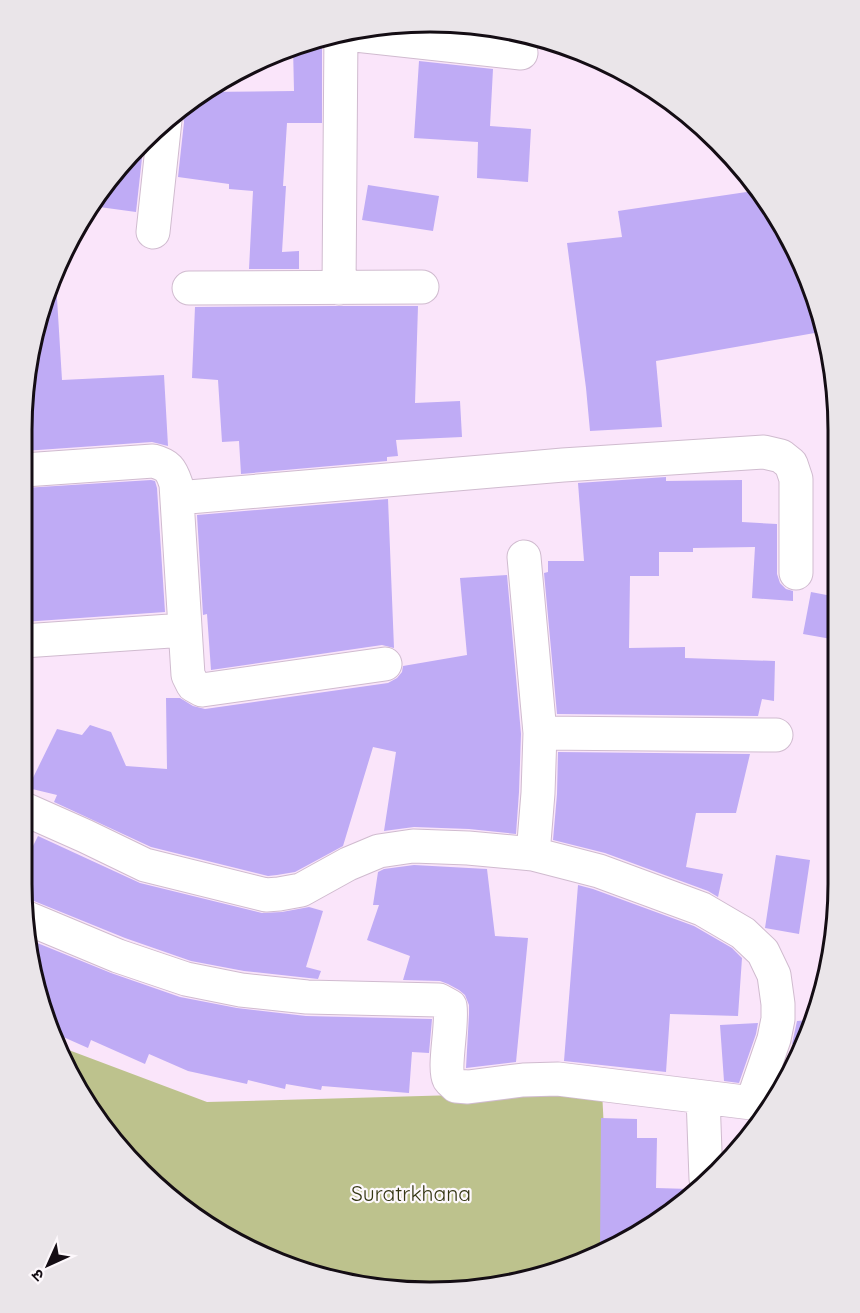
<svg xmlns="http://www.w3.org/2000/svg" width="860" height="1313" font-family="Quicksand,'Noto Sans Devanagari',sans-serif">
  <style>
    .green { fill: #bdc28d }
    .building { fill: #bfabf5 }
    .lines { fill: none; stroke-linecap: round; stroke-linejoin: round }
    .minor-casing { stroke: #d0bbcf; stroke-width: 35 }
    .minor { stroke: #fff; stroke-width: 33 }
    .labels { text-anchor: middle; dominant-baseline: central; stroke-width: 4.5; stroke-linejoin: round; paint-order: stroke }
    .park-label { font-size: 21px; fill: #343613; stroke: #fdf8fc }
    .rim { fill: none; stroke: #140d14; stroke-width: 3 }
  </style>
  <rect width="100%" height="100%" fill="#fae5fa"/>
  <path class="green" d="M58 1046 207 1102 602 1091 610 1246 510 1284 403 1291 274 1261 181 1207 90 1111Z"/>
  <path class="building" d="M467 24 484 25 496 27V31L466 28Z
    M300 44H322V123H287L283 186H286L282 252 299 251V269H249L253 191 229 189V184L178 177 184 122 182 113 179 108 203 92 294 91 293 47Z
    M419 61 493 69 490 126 531 129 528 182 477 178 478 142 414 138Z
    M144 140 136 212 92 206 123 160Z
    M368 185 439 196 433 231 362 220Z
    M760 190 797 249 825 324 826 331 656 361 662 427 590 431 586 388 567 243 622 237 618 211Z
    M53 282H56L62 380 164 375 168 446 152 442 24 451 25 376Z
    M336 306H418L415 403 460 401 462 437 396 440 398 456 387 457V461L241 474 239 441 222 442 218 380 192 378 195 307Z
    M666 477V481L742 480V522L777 524V574L780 583 786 589 793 591V601L752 598 755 547 693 548V552H659V576H630L629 648 685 647V658L775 661 774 701 762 699 758 716 557 714 544 573 548 572V561H584L578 483Z
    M151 480 155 481 157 488 165 612 23 622 24 488Z
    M388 499 394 648 382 645 211 670 207 614 203 615 197 515Z
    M507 575 521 734 519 792 516 834 469 829 414 827 384 831 396 752 373 747 343 846 295 872 277 875 268 876 151 847 54 802 57 795 28 788 57 729 82 735 90 725 111 732 126 766 167 769 166 698H180L193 706 205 709 388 683 397 678 402 672 403 666 467 655 460 578Z
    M811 592 837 597V640L803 634Z
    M558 752 750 754 736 813H696L686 867 723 874 718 897 708 891 605 853 553 840 557 794Z
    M38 836 140 883 262 913 282 912 309 907 323 911 306 967 321 971 318 979 244 971 191 961 125 938 34 901 24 900 21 883V870Z
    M776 855 810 860 799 934 765 928Z
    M414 865 487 869 495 936 528 938 516 1062 466 1068 469 1014V1005L465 995 459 990 448 984 440 981 403 980 410 956 367 940 379 905H373L378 872 384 869Z
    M578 885 593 889 694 926 732 948 742 958 738 1016 670 1014 666 1072 564 1061Z
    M30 940 111 973 180 997 237 1008 306 1016 432 1019 429 1053 412 1052 409 1093 322 1086 321 1090 286 1084 285 1089 248 1080 247 1084 188 1071 149 1054 145 1064 91 1040 88 1048 52 1032 43 1014Z
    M810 1020 803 1043 792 1044 797 1021Z
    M758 1023 756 1034 739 1083 724 1081 720 1025Z
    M601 1118 637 1119V1138H657L656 1188 690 1189 692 1190 634 1237 600 1250Z"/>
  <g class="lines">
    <g class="minor-casing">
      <path id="minor" d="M337 33 521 53
        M153 232 165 120
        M189 288 422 287
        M339 288 341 32
        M24 470 153 461C168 465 171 469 176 484L188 675 193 685 202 690 385 664
        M177 498 563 465 764 452 781 456 791 464 796 479V573
        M524 557 540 733 538 793 533 854
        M23 641 185 630
        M540 733 776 735
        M22 808 85 836 145 865 266 895 279 894 301 890 348 864 379 851 413 846 468 848 533 854 599 871 702 909 743 933 763 952 774 975 778 1004V1019L774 1039 752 1103
        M27 918 118 956 186 979 241 990 307 997 439 1000 450 1006C453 1024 443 1067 449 1079 451 1082 454 1084 456 1086L468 1087 523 1080 558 1079 752 1103H770
        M703 1097 706 1179"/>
    </g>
    <use href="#minor" class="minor"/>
  </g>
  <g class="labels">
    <g class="park-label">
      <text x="411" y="1193">Suratrkhana</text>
    </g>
  </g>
  <path d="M0 0H860V1313H0ZM430 32H430A398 398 0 0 1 828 430V884A398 398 0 0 1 430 1282H430A398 398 0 0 1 32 884V430A398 398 0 0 1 430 32Z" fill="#eae5e9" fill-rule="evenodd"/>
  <path class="rim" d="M430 32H430A398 398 0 0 1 828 430V884A398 398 0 0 1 430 1282H430A398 398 0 0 1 32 884V430A398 398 0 0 1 430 32Z"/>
  <g transform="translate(48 1265) rotate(225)" stroke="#fdf8fc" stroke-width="4.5" paint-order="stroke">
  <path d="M0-4.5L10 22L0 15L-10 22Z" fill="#140d14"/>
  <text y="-9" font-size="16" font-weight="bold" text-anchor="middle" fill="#140d14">उ</text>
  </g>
</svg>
